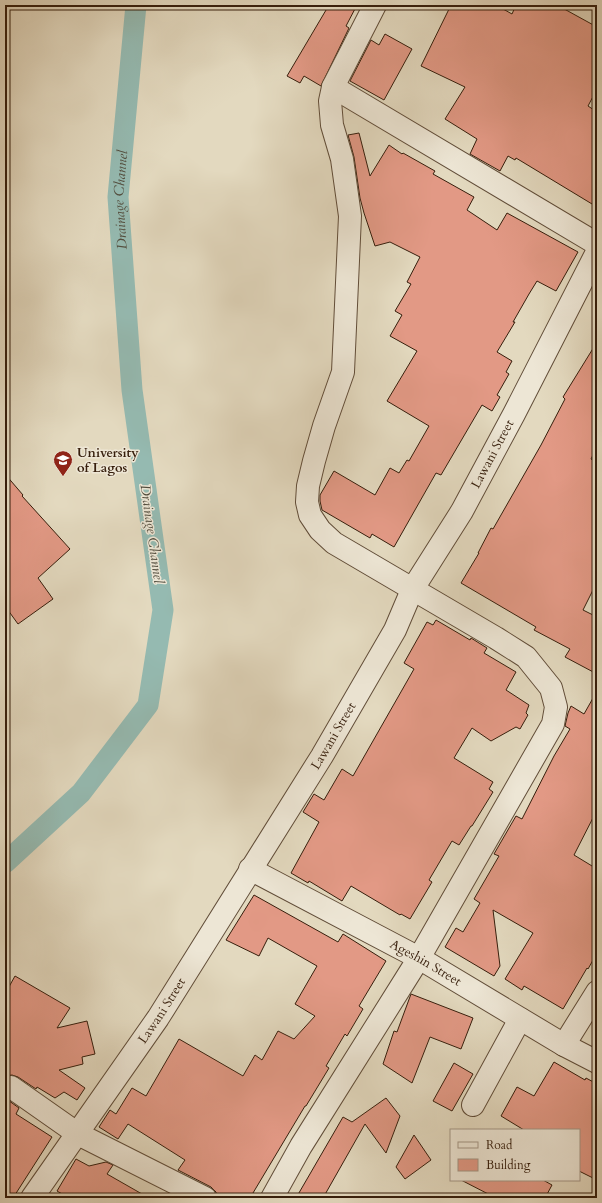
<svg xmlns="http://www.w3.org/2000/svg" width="602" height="1203" font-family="Cardo,serif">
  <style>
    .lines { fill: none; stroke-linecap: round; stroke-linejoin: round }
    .canal { stroke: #95bab1; stroke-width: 21 }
    .building { fill: #e29985; stroke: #361e0c }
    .minor-casing { stroke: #614d39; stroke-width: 24 }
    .minor { stroke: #ede6d5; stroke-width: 22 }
    .labels { text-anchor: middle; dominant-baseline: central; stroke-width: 3; stroke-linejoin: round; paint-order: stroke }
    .poi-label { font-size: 13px; font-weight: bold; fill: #361e0c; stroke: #ede6d5; text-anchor: start }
    .street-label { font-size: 13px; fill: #361e0c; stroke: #ede6d5 }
    .water-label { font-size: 14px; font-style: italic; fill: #524d3e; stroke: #ede6d5 }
  </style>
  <rect width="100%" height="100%" fill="#e3d9bf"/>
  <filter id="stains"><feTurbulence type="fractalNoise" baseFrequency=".005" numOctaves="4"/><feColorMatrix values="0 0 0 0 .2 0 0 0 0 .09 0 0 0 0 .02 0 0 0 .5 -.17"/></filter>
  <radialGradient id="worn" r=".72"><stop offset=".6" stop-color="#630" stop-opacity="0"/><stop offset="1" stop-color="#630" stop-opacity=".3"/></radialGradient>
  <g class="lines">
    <path class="canal" id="s1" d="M5 863 81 793 148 705 163 610 132 390 118 197 136 5"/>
  </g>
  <path class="building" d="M329 5H357L346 26 349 28 321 86 304 76 300 83 287 76Z
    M451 5H496L512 14 516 5H557L597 27V89L588 106 597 112V207L516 158 515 160 508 156 500 171 470 154 477 139 445 119 465 87 421 66Z
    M385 34 412 49 384 100 350 81 371 40 379 45Z
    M359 133 370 176 389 145 402 154 403 153 435 171 433 174 474 197 467 210 497 230 507 213 578 252 556 291 537 281 529 294 513 322H515L497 352 512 361 506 372 509 374 497 395 500 397 492 411 482 405 441 475 436 473 394 547 372 534 370 538 322 510 320 501V495L334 471 375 495 390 468 399 473 407 460 409 461 429 426 387 401 417 351 390 336 402 315 395 311 411 284 407 282 420 257 390 242 375 246 364 213 360 198 354 157 348 135Z
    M597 342V447L591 459 597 463V582L583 610 597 617V674L565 657 570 649 534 630 536 627 461 583 479 553H478L491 528 493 529 541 445 565 399 563 397Z
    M5 474 23 495 22 496 70 549 38 578 53 599 18 624 5 606Z
    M436 620 470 640 471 638 487 648 484 653 516 672 506 690 529 705 526 713 528 715 520 729 516 727 491 741 472 728 454 758 493 782 489 789 493 792 472 826H471L459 845 452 841 429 880 432 882 410 919 401 914 400 915 351 886 342 901 309 881 308 883 291 873 319 822 303 812 314 794 324 800 342 769 353 776 414 669 404 663 427 622 433 625Z
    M597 691V810L574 855 597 869V953L588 969 587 968 563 1009 524 986 522 990 505 979 533 933 493 910 500 966 494 976 445 947 456 928 463 932 480 903 474 899 499 856 494 854 516 816 522 819 554 756 570 729 565 726 568 713 571 706 584 714Z
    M254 895 338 942 343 934 386 961 359 1006 363 1009 347 1036 345 1034 326 1066 329 1068 306 1106H305L250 1198H217L216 1192 211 1187 178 1170 185 1160 128 1124 118 1139 99 1127 110 1110 116 1114 132 1088 146 1096 179 1039 243 1076 255 1055 262 1060 278 1031 294 1039 315 1016 295 1004 317 966 268 938 259 956 226 940Z
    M15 976 70 1008 57 1028 87 1021 95 1054 82 1057 83 1064 59 1070 85 1088 77 1100 64 1092 55 1098 37 1087 36 1089 18 1077 12 1075 5 1076V994Z
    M411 994 473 1018 461 1049 430 1037 412 1083 383 1064 394 1031 397 1032Z
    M554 1062 585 1080 586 1078 597 1084V1180L579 1171V1130H524L501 1116 517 1087 534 1096Z
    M454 1063 473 1074 452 1111 433 1101Z
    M5 1098 19 1108 16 1114 52 1137 13 1198H5Z
    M386 1098 400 1116 386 1153 365 1124 323 1198H296L343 1117 352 1122Z
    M414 1135 431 1160 405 1179 396 1167Z
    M76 1159 89 1166 106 1162 113 1165 107 1174 149 1198H69L57 1191Z
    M461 1180H543L552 1185 545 1198H496Z"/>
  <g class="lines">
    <g class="minor-casing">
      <g id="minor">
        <path d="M333 87 597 244"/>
        <path id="s2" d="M250 869 419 958 564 1045 597 1062"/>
        <path d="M564 1045 597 992"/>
        <path d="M11 1087 78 1134 205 1198"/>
        <path d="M473 1105 520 1019"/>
        <path id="s3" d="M32 1198 158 1018 322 756 395 630 412 590 462 511 514 414 597 252"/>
        <path d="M272 1198 301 1146 419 958 553 724 556 707 551 688 526 657 496 638 334 543 320 530 310 515 307 502 308 486 314 461 324 426 343 372 350 216 342 159 332 125 330 101 333 87 375 5"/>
      </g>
    </g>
    <use href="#minor" class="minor"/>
  </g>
  <defs>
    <g id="university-pin" transform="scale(1)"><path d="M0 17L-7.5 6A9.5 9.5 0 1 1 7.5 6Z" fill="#8f2418" stroke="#ede6d5"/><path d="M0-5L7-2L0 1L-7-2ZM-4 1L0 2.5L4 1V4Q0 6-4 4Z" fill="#fff"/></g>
  </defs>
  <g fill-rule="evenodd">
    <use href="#university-pin" x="63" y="460"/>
  </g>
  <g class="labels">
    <g class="poi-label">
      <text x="77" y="453">University<tspan x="77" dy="15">of Lagos</tspan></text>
    </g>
    <g class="street-label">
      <text stroke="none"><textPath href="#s3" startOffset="876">Lawani Street</textPath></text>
      <text stroke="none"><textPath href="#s3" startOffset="552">Lawani Street</textPath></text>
      <text stroke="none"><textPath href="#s2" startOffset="199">Ageshin Street</textPath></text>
      <text stroke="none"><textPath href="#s3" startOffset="228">Lawani Street</textPath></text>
    </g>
    <g class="water-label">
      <text stroke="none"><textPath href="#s1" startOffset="723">Drainage Channel</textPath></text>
      <text transform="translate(152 534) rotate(82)">Drainage Channel</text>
    </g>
  </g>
  <rect width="602" height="1203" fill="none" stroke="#e3d9bf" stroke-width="20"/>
  <rect x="6" y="6" width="590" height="1191" fill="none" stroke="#361e0c" stroke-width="2"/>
  <rect x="10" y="10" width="582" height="1183" fill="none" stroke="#361e0c"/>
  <rect x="450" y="1129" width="130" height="52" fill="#ede6d5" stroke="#a49685"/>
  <rect x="458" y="1142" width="20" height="6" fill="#ede6d5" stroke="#a49685"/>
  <text x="486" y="1149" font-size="12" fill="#361e0c">Road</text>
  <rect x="458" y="1159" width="20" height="12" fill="#e29985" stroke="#a49685"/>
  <text x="486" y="1169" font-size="12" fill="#361e0c">Building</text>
  <rect width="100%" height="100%" filter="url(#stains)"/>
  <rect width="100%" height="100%" fill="url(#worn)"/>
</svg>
